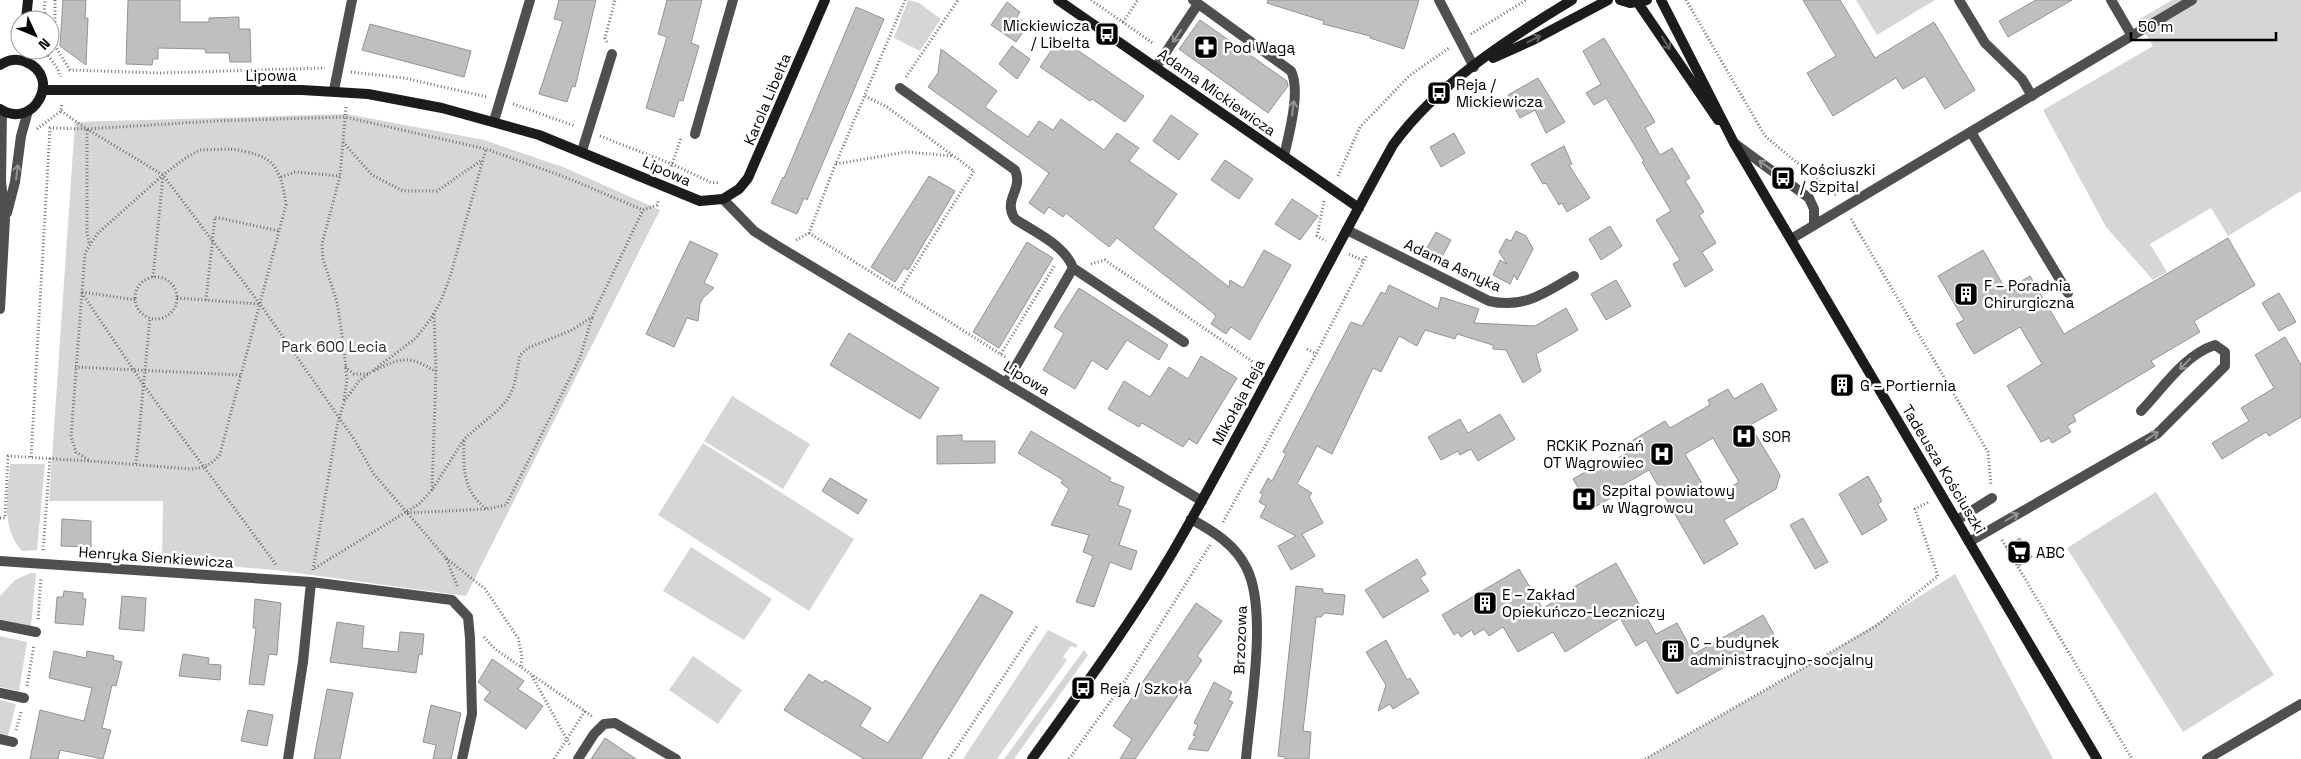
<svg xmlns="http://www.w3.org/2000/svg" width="2301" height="759" font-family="'Space Grotesk',sans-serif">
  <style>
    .green { fill: #d6d6d6 }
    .building { fill: #bfbfbf; stroke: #939393; fill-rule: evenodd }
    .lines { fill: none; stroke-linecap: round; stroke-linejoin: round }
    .path { stroke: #717171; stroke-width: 3; stroke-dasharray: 1 2.5; stroke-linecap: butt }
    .lane { stroke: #4f4f4f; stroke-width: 10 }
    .street { stroke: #4f4f4f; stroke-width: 10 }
    .secondary { stroke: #1c1c1c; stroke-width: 10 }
    .oneway { stroke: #959595 }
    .oneway2 { stroke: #606060 }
    .labels { text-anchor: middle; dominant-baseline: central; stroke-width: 5; stroke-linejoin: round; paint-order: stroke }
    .poi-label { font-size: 15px; fill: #000; stroke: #fff; text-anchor: start }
    .street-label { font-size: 15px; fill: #000; stroke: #fff }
    .park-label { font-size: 15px; fill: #2d2d2d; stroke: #fff }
  </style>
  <rect width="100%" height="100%" fill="#fff"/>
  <path class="green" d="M908 0 919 3 941 19 920 51 894 38Z
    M1856 0H1935L1877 35Z
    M2172 0H2301V191L2228 236 2211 208 2150 244 2167 272 2153 280 2106 227 2043 110 2153 46 2138 20Z
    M347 114 484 140 563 167 660 210 466 596 275 570 162 561 163 501H49L75 122Z
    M732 396 810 444 783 489 704 441Z
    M703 443 854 539 809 611 658 515Z
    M10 464H45L37 550 22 551C0 526 8 495 10 464Z
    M2156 492 2274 675 2183 732 2067 548Z
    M691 547 772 599 744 640 663 591Z
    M30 573H36L31 627 0 623V596L15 580Z
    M1955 574 2053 759H1645L1833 651Z
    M1048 630 1078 645 1076 648 1071 646 1063 657 1067 660 997 759H963Z
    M0 636 27 642 19 691 0 687Z
    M1084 650 1088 655 1014 759H1004Z
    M693 656 742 690 718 724 669 690Z
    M0 700 16 704 8 736 0 735Z"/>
  <path class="building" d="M63 0H86L85 18H88L86 65 60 46Z
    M128 0H180V22H209V18L239 17V29H250L251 62H230L229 53H206L205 49 158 48V59H153L152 65 126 64Z
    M559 0H596L577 79 575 87 572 86 567 102 539 94 563 21 554 19Z
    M667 0H702L691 43 699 46 683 101 679 100 674 117 646 108 667 37 658 34Z
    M1268 0H1419L1404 49 1370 38V36L1323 24 1324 21 1267 3Z
    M1803 0H1840L1875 58 1934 22 1975 90 1945 109 1925 76 1903 89 1896 78 1833 116 1807 73 1836 56Z
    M2036 0H2072L2008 37 1999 21Z
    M1007 2 1020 12 1017 17 1028 25 1016 42 991 25Z
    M856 7 884 19 807 200 804 198 797 214 771 203 783 177 784 178Z
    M1200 20 1287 81 1288 86 1268 113 1179 49Z
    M370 24 471 51 464 77 362 50Z
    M1060 38 1144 96 1125 122 1092 99 1090 101 1040 67Z
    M1604 38 1655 122 1645 128 1660 155 1672 148 1690 178 1685 181 1704 212 1699 215 1716 243 1702 252 1713 270 1685 287 1673 264 1680 260 1656 220 1671 211 1642 162 1644 161 1606 98 1594 105 1586 93 1601 84 1583 51Z
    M1012 46 1030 59 1017 79 999 64Z
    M941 49 997 91 985 107 1028 137 1039 121 1053 130 1061 119 1104 150 1117 133 1139 148 1129 161 1177 194 1153 228 1229 287 1230 280 1243 288 1264 250 1291 265 1250 340 1231 327 1226 334 1211 324 1216 316 1212 312 1117 238 1109 247 1066 213 1063 217 1049 207 1044 214 1029 203 1049 173 928 87 938 73Z
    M1538 78 1565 122 1546 133 1535 110 1520 118 1508 95Z
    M1171 115 1198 134 1179 160 1153 141Z
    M1454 133 1465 153 1441 167 1430 147Z
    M1564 146 1572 164 1569 165 1590 198 1567 212 1562 203 1559 205 1546 183 1543 184 1531 164Z
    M1225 160 1253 179 1239 199 1211 180Z
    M929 176 955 191 908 270 904 268 895 282 871 267Z
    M1292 199 1318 216 1300 240 1275 224Z
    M1610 226 1622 246 1601 260 1589 239Z
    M1516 231 1526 236 1533 249 1517 280 1514 275 1510 284 1493 275 1500 260 1507 264 1499 252 1506 239 1511 241Z
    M1436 232 1451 240 1439 262 1424 253Z
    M2228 238 2255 285 2194 321 2200 332 2151 361 2155 366 2073 415 2076 421 2067 426 2071 432 2052 443 2049 438 2041 442 2007 386 2042 364 2020 327 1974 354 1956 324 1964 320 1938 276 1983 250 2006 290 2030 276 2064 334Z
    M690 241 718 254 704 283 714 288 703 298 700 304 698 321 687 318 674 347 646 334Z
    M1027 242 1053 258 999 348 973 332Z
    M1616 280 1631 306 1606 320 1591 294Z
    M1389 285 1438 309 1441 297 1479 309 1474 323 1535 326 1566 308 1578 330 1536 354 1541 371 1523 383 1506 350 1493 349V345L1457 334 1455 339 1425 330 1417 346 1399 336 1381 372 1373 368 1332 454 1317 446 1297 484 1312 493 1309 497 1323 523 1302 534 1315 556 1291 570 1278 546 1296 536 1260 517 1266 506 1259 502 1263 494 1260 493 1268 478 1272 481 1286 454 1283 452 1351 322 1362 326 1381 292 1385 294Z
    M1079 288 1168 345 1159 360 1127 340 1107 370 1092 360 1075 389 1043 370 1064 333 1054 327Z
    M2279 293 2296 322 2279 331 2262 303Z
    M849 333 939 388 920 419 830 365Z
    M2285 337 2301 365V417L2269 436 2266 432 2222 459 2212 443 2249 421 2241 408 2274 388 2255 355Z
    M1201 356 1237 378 1197 444 1189 439 1183 447 1142 423 1139 427 1108 409 1124 381 1150 397 1169 367 1188 379Z
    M1762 383 1777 410 1750 425 1780 475 1776 489 1724 520 1738 544 1704 564 1649 470 1621 486 1623 491 1591 509 1573 479 1594 467 1596 471 1637 447 1633 440 1665 421 1670 428 1710 405 1708 400 1728 389 1734 399ZM1713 438 1739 482 1711 499 1685 454Z
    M1500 414 1515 439 1478 461 1471 449 1460 455 1458 451 1441 460 1428 437 1460 419 1468 433Z
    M1031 431 1111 478 1109 481 1124 487 1118 505 1131 510 1119 545 1137 551 1131 570 1110 562 1094 607 1076 602 1093 556 1083 552 1089 535 1051 525 1069 489 1061 483 1063 480 1018 453Z
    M962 435V441H995V463L937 464V436Z
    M1868 476 1882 501 1878 504 1887 520 1862 535 1839 494Z
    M830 478 867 500 858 514 822 491Z
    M1803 518 1828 562 1815 569 1790 525Z
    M62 519 91 521V547L61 546Z
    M2020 538 2032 557 2019 566 2006 547Z
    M1417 559 1426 574 1420 578 1429 591 1383 618 1365 590Z
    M1616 563 1656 634 1677 623 1694 654 1763 615 1776 638 1677 694 1646 640 1636 646 1620 618 1565 652 1553 632 1518 652 1503 627 1489 636 1484 629 1474 635 1472 630 1461 637 1458 632 1454 635 1442 615 1519 569 1543 609 1565 592Z
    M1296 586 1323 589V593L1345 595 1343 615 1325 613 1321 617H1316L1303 731 1311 732 1309 759H1285V757L1278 756Z
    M64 591 83 593V599H86L83 625 55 623 57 597H63Z
    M981 594 1013 612 921 759H864L784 710 809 674 823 683 825 680 871 708 860 726 888 743Z
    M122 596 146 598 144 631 119 629Z
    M255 599 281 603 277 655 269 654 264 685 249 684 256 628H253Z
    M1196 603 1222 621 1197 656 1202 660 1135 759H1120L1132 739 1113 726Z
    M337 622 364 626 362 648 398 652 400 632 424 634 422 655 419 654 416 673 330 662Z
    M1386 640 1407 680 1410 678 1419 693 1393 709 1390 704 1378 711 1386 685 1366 652Z
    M54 651 86 658 87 651 114 656 113 660 122 662 116 686 112 685 102 728 111 730 103 759 60 750 58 759H30L40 710 84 721 92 688 49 678Z
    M183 654 209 658 208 664 221 665 220 680 179 676Z
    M492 659 524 681 518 689 543 706 526 729 484 700 490 692 478 682Z
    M1214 682 1232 692 1228 700 1233 702 1208 751 1188 749 1196 736 1193 735 1198 725 1194 723Z
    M327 689 353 693 340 759H314Z
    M431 705 461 713 451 759H433L436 745 423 742Z
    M248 710 273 715 267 746 241 741Z
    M605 738 636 759H591Z"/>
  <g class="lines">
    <path class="path" d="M55 0V46L70 70 161 73 325 68
      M1091 0 1154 44
      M1686 0 1765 136 1837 196
      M44 20 45 0
      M1123 22 1138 0
      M1471 34 1526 0
      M607 42 605 38 615 0
      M44 50 58 69 60 77
      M351 72 404 78 487 97
      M906 77 958 0
      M865 96 887 107 974 171 900 290
      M513 104 575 126
      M61 111 87 129 163 175 260 304 354 439 373 473 446 558 458 588
      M37 129 61 111 62 103
      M87 130V232L89 243
      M600 136 672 164 710 182 719 183
      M343 142 372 175 403 191H437L482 160
      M231 149C273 155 280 164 286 205L220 454C212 465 205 467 191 469L90 461 76 452 71 437 85 253 97 234 163 175 187 157 200 150Z
      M836 164 906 152 953 156
      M669 173 681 138
      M1338 176 1360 127 1409 76 1449 48
      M281 177 295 172 340 176
      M1324 201 1317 236 1326 241
      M1851 219 1988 452 1991 485
      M809 233 1005 357
      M796 240 809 233 834 168 905 0
      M1349 254 1364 261
      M1091 264 1105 260 1259 366
      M153 277 163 176
      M135 298a21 21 0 1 1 42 0a21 21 0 1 1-42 0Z
      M82 292 136 300
      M82 293 145 387 277 566
      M177 298 259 304
      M206 300 215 217 279 231
      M1307 349 1316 354
      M1001 354 1055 265
      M75 367 241 375
      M345 367 354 374H369
      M374 371C401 357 410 355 436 372
      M344 400 347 380 344 349 337 302 323 259 322 244 340 176 346 107
      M464 441C463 468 463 492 487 509
      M31 457 50 128 87 129 215 121 345 117 486 149 565 177 643 210
      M136 464 150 318
      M432 490 436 372 434 314
      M407 513 487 509 506 505 580 358 592 318
      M0 518H5L8 456 89 461
      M1223 522 1316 354 1367 255
      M2002 540 2132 759
      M43 550 50 458
      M446 558 485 589 518 638 522 657 521 667
      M315 568 419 504 432 490 464 439 497 411 508 399 514 386 520 355 528 348 572 330 592 317 643 210 657 205 659 199
      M313 570 337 426 344 402 359 381 416 338 430 320 440 303 450 277 486 149
      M38 619 41 578
      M484 637 495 649 593 717
      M532 676 570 745
      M27 686 34 645
      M16 730 21 712
      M554 759 585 711
      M949 759 1037 626
      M1069 759 1123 684 1210 545
      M1645 759 1876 626 1938 576 1915 509 1929 502"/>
    <path class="lane" d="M1193 0 1291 71C1301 91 1289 134 1284 156
      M1959 0 1985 43 2022 79 2032 96
      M2111 0 2132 36
      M1156 67 1198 4
      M1971 132 2068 293
      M695 134 733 0
      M1734 143 1809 198 1814 209V225
      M582 151 612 54
      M1957 520 1992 498
      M1969 542 2157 434 2225 366V352L2215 345C2184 355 2163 388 2141 411
      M0 625 36 632
      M0 693 24 698
      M0 739 13 742
      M578 759 594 734 604 724 615 723 676 759
      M2207 759 2301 704"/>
    <path class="street" d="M1439 0 1474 67
      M900 88 1015 170C1024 190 1002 199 1015 219 1034 232 1065 245 1073 268L1006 383
      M334 90 352 0
      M494 121 530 0
      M723 199 754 231 776 245 1202 501
      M7 213 15 182 21 136 28 111
      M1347 230 1489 301C1525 309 1544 293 1574 276
      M1791 239 2192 0
      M1073 268 1184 342
      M0 309 5 219 1 181 2 111
      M1191 519C1213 531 1236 545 1247 569 1268 612 1250 710 1246 759
      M0 561 311 582 452 600 468 617 470 638 472 714 462 759
      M288 759 303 662 311 582"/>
    <path class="secondary" d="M1058 0 1359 208
      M1620 0 1630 3 1647 0
      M1661 0 1734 143 2097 759
      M1638 3 1718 120
      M26 20 28 0
      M1493 58 1533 40 1608 0
      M0 65C8 60 17 58 26 62 63 77 33 131 0 109
      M43 90H302L368 94 442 108 539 135 700 201 723 199 739 189 748 178 825 0
      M1032 759C1080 692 1129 626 1171 555 1249 421 1317 281 1393 145 1436 85 1509 38 1572 0"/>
  </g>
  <defs><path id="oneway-shaft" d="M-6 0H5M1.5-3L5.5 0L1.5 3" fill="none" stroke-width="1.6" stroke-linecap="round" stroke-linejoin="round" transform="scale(1.25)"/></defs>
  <g class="oneway">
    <use href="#oneway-shaft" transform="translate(1177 36) rotate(124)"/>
    <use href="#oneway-shaft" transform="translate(1293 108) rotate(-83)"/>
    <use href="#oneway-shaft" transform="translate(1765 165) rotate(-144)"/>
    <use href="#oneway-shaft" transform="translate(17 172) rotate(-83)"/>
    <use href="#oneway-shaft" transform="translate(2185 364) rotate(134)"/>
    <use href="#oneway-shaft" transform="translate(2152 436) rotate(-33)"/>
    <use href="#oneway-shaft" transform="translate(2012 517) rotate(-30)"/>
  </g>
  <g class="oneway2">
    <use href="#oneway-shaft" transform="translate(1534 39) rotate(-27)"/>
    <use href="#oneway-shaft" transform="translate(1666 43) rotate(58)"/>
  </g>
  <defs>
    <g id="bus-square" transform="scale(1.25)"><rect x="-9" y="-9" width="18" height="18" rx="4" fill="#000" stroke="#fff"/><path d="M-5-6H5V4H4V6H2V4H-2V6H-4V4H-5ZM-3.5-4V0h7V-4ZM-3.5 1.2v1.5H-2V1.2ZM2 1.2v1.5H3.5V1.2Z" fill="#fff"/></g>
    <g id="pharmacy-square" transform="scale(1.25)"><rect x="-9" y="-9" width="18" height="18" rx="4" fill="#000" stroke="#fff"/><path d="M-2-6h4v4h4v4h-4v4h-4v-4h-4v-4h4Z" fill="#fff"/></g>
    <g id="building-square" transform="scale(1.25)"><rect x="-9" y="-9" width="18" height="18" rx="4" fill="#000" stroke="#fff"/><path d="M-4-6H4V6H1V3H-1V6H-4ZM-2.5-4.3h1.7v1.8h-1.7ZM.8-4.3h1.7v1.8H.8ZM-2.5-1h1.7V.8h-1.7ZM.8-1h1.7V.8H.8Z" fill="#fff"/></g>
    <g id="hospital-square" transform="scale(1.25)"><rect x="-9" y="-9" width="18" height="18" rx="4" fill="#000" stroke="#fff"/><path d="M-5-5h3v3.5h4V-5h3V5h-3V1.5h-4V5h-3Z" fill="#fff"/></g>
    <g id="supermarket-square" transform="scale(1.25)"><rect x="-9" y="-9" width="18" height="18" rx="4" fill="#000" stroke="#fff"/><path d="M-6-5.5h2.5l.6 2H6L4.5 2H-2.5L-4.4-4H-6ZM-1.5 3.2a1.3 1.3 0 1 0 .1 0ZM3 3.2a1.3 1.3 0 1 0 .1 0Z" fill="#fff"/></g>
  </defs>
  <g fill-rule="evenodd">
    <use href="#bus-square" x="1107" y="34"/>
    <use href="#pharmacy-square" x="1206" y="47"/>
    <use href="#bus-square" x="1439" y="93"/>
    <use href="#bus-square" x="1783" y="178"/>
    <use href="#building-square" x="1966" y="294"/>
    <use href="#building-square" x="1842" y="385"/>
    <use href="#hospital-square" x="1744" y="436"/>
    <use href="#hospital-square" x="1662" y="454"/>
    <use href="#hospital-square" x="1584" y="499"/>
    <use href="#supermarket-square" x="2019" y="552"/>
    <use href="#building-square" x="1485" y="603"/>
    <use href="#building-square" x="1673" y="651"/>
    <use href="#bus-square" x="1083" y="688"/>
  </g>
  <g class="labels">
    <g class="poi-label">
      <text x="1090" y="25" text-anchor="end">Mickiewicza<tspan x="1090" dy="17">/ Libelta</tspan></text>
      <text x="1224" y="47">Pod Wagą</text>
      <text x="1456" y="84">Reja /<tspan x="1456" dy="17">Mickiewicza</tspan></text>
      <text x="1800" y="169">Kościuszki<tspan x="1800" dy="17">/ Szpital</tspan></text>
      <text x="1984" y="285">F – Poradnia<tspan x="1984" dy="17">Chirurgiczna</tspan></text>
      <text x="1860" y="385">G – Portiernia</text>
      <text x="1762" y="436">SOR</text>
      <text x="1644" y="445" text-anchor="end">RCKiK Poznań<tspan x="1644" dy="17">OT Wągrowiec</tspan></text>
      <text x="1602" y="490">Szpital powiatowy<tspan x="1602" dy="17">w Wągrowcu</tspan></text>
      <text x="2036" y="552">ABC</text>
      <text x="1502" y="594">E – Zakład<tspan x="1502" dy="17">Opiekuńczo-Leczniczy</tspan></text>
      <text x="1690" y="642">C – budynek<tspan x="1690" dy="17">administracyjno-socjalny</tspan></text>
      <text x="1100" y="688">Reja / Szkoła</text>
    </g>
    <g class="street-label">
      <text x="271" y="75">Lipowa</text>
      <text transform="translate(1217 92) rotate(35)">Adama Mickiewicza</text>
      <text transform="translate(767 99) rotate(-67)">Karola Libelta</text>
      <text transform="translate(667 171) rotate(24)">Lipowa</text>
      <text transform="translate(1453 265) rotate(25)">Adama Asnyka</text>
      <text transform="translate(1027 378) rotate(31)">Lipowa</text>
      <text transform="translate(1238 402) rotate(-62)">Mikołaja Reja</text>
      <text transform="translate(1944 469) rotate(59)">Tadeusza Kościuszki</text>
      <text transform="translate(156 557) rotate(4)">Henryka Sienkiewicza</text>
      <text transform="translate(1240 640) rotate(-88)">Brzozowa</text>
    </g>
    <g class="park-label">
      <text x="334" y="346">Park 600 Lecia</text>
    </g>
  </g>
  <g transform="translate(35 35) rotate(134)"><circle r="24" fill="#ffffff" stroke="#999999"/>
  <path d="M0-4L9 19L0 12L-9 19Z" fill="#000000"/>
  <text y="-8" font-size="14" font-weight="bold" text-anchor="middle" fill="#000000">N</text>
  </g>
  <path d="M2131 32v8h145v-8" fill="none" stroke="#000000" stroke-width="2.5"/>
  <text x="2138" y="32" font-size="15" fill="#000000" stroke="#ffffff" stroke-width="4" paint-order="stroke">50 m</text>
</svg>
